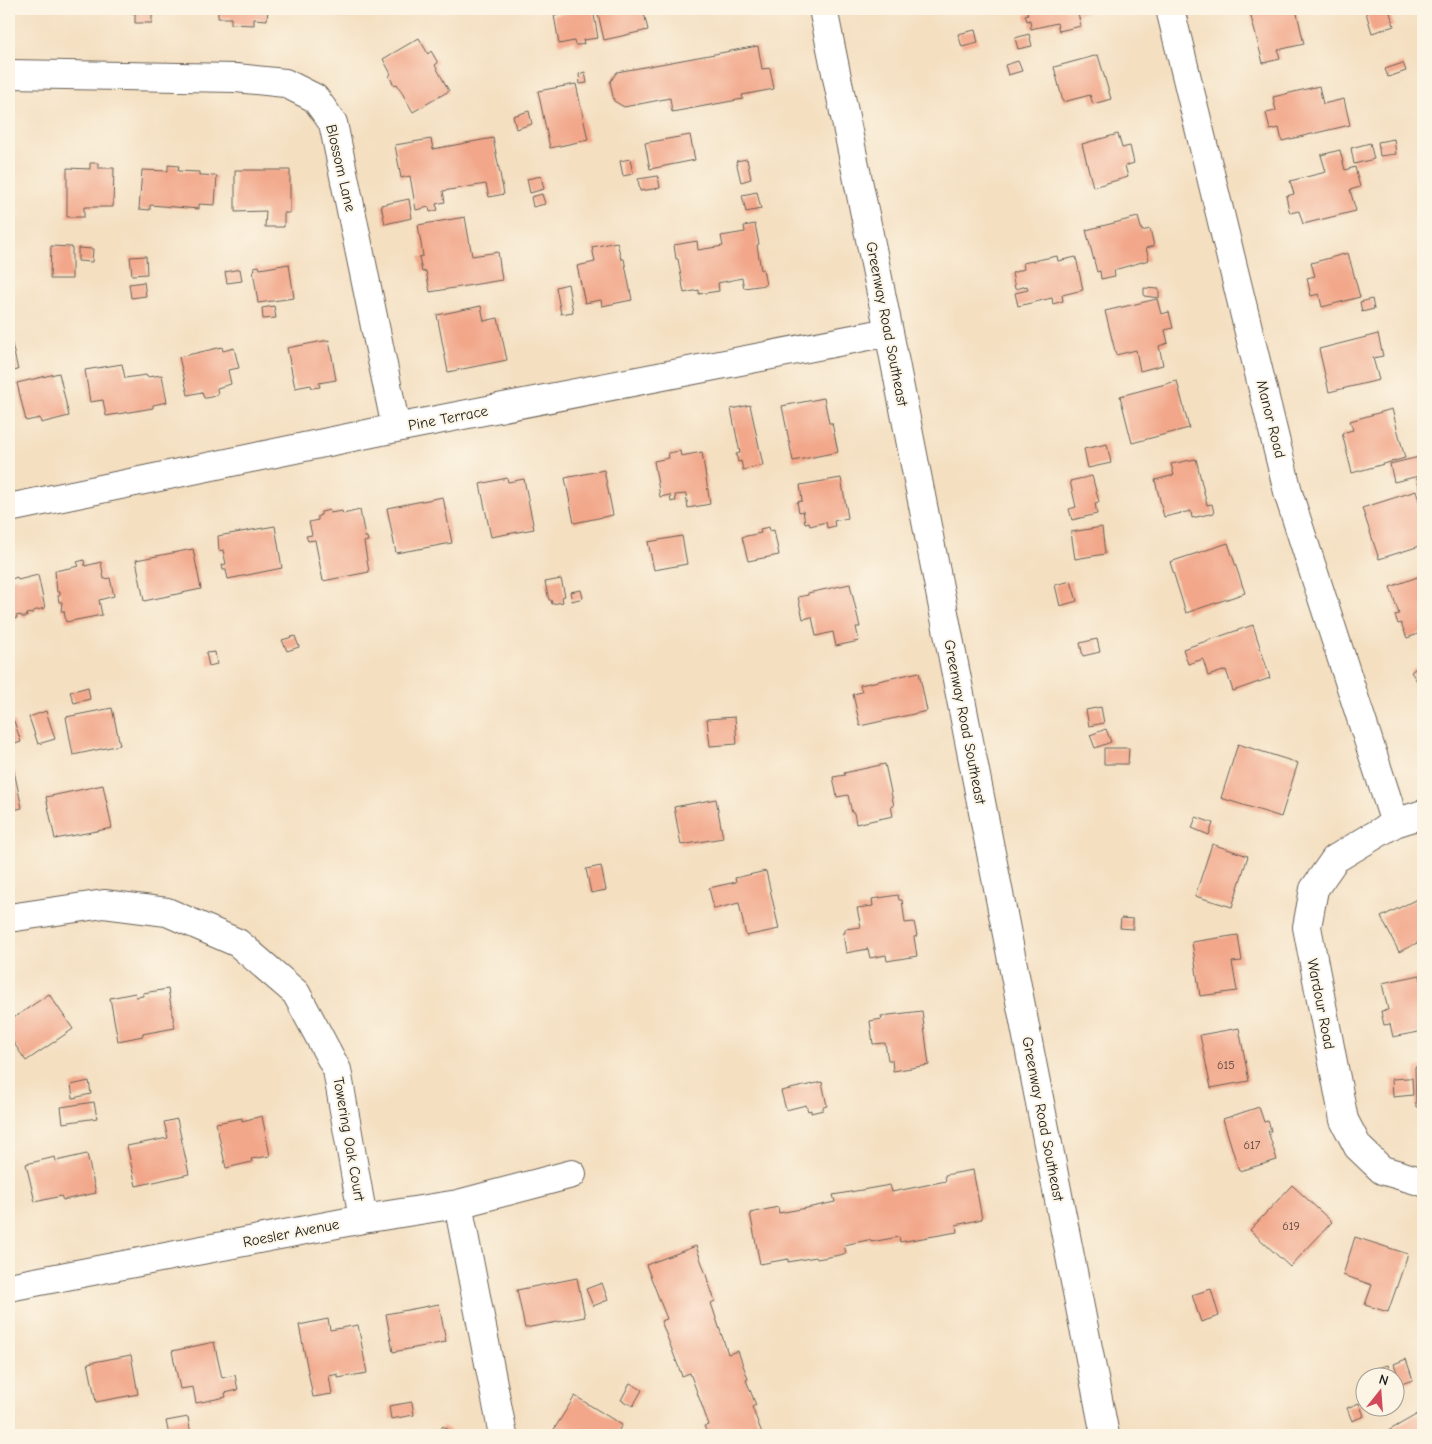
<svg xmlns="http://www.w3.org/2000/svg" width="1432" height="1444" font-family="'Comic Neue',sans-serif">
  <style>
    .building { fill: #f2a78a }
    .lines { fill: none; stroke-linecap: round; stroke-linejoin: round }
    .minor-casing { stroke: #686056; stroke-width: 30 }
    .minor { stroke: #fff; stroke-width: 28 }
    .labels { text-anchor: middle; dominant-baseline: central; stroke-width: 4; stroke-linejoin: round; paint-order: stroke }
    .number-label { font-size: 12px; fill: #523f38 }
    .street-label { font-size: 15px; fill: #1c1c1c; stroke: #fcf5e5 }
  </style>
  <rect width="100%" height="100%" fill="#fcf5e5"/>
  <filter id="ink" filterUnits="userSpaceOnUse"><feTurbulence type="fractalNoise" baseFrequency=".02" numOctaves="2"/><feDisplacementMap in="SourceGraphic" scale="10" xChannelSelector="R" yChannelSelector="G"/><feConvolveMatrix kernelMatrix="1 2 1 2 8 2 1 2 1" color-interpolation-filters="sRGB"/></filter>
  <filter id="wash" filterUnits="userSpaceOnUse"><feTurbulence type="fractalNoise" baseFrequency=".0096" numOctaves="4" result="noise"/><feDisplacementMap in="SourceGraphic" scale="20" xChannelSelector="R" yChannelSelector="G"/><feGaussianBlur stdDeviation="1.12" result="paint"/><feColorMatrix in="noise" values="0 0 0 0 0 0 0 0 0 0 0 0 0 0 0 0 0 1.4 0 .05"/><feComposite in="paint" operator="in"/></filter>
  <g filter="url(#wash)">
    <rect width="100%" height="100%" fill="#f4dfc1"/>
    <g id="blocks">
      <path class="building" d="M116 9H170L171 14H152V23H135V13L116 12Z
        M176 9H187V14L176 13Z
        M218 9H268L267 20 254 19V25L231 24V18H218Z
        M593 9 598 38 583 40 584 44 579 45H575L574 41 559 44 554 15Z
        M597 9H643L648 30 604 40Z
        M1026 9H1088V12L1078 14 1081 26 1059 31 1057 23 1031 29 1030 20 1027 21 1025 15 1028 14Z
        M1249 9H1296L1304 44 1278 50 1280 59 1263 63Z
        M1365 9H1389L1394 26 1372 33Z
        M975 30 978 43 962 47 958 34Z
        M1029 34 1032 46 1018 49 1015 38Z
        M419 38 428 54 431 51 438 63 435 65 449 91 413 112 397 84 394 85 389 76 391 74 383 59Z
        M758 46 762 69 770 68 774 89 742 95 743 99 672 112 670 98 624 107 614 101 610 82 617 72Z
        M1098 55 1111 99 1093 104 1090 95 1063 102 1054 67Z
        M1018 61 1022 71 1008 75 1005 65Z
        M1403 63 1406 71 1388 77 1385 69Z
        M585 72 587 83 580 84 579 74Z
        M576 84 588 140 550 148 538 91Z
        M1319 86 1323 104 1344 99 1350 125 1282 141 1279 128 1270 130 1266 113 1276 111 1273 97Z
        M529 111 532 124 516 129 513 116Z
        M1118 134 1122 148 1130 146 1134 163 1125 166 1128 177 1093 187 1082 144Z
        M690 135 695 160 650 169 645 143Z
        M493 138 504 194 489 197 486 184 443 191 445 202 436 204 438 210 430 212 429 207 416 210 410 176 401 178 395 145 431 139 433 149Z
        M1394 139 1396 154 1380 156 1378 142Z
        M1370 143 1374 159 1354 164 1351 148Z
        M1340 150 1345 170 1355 167 1360 187 1350 190 1356 211 1303 224 1299 211 1290 213 1288 206 1286 196 1294 194 1290 181 1326 172 1321 155Z
        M630 159 633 174 623 176 620 161Z
        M747 159 751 179 741 182 736 161Z
        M90 163H98V168H114L113 207H84V217H67V168L90 169Z
        M168 165 179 166 178 171 199 172V175H202L217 176 215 205 199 204V209L150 205V210L139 209 142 170 168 171Z
        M235 170H290V213H284V227H265L266 211 235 212Z
        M541 176 544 189 530 193 527 179Z
        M658 176 660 188 640 191 638 179Z
        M757 192 761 209 746 212 742 195Z
        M542 194 545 204 533 207 531 197Z
        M409 199 412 218 385 224 381 205Z
        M465 217 472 256 498 252 502 280 430 292 426 271 422 272 419 257 423 256 418 225Z
        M1138 217 1142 231 1150 229 1154 246 1146 248 1149 260 1114 270 1115 276 1101 279 1100 271 1097 272 1086 230Z
        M755 224 759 244 757 245 761 270 763 269 766 285 744 288 742 278 718 283 719 291 699 294V290L684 293 678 259H676L674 245 697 241 698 250 723 246 721 236 745 232 744 226Z
        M617 242 621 259H624L632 300 602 306 601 300 585 303 577 266 595 262 592 247Z
        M51 246 72 247V279H50Z
        M78 248 93 249 92 262 78 261Z
        M1348 253 1360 297 1322 307 1319 294 1311 296 1307 278 1315 276 1311 263Z
        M146 256 147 274 132 275 130 257Z
        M1057 256 1058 261 1076 257 1083 290 1062 295 1063 301 1053 304 1052 298 1018 306 1015 293 1028 290 1027 286 1015 289 1012 273 1024 269 1023 263Z
        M289 264 294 298 258 303 253 270H255L254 267 259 266 260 269Z
        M240 269 242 281 227 283 225 272Z
        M144 282 146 296 131 298 129 284Z
        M568 284 573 312 561 314 556 287Z
        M1144 288 1159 289V298L1144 296Z
        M1157 299 1161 314 1169 312 1173 328 1165 330 1168 343 1159 346 1163 365 1140 371 1136 350 1116 355 1105 311Z
        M1372 299 1374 309 1362 312 1360 302Z
        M274 306 276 318 263 319 262 308Z
        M481 306 484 321 498 318 507 360 448 372 437 315Z
        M9 331 18 370 9 372Z
        M1378 334 1383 356 1373 358 1379 380 1329 392 1319 349Z
        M329 340 336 380 319 383 320 387 312 388 311 385 295 388 287 348Z
        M222 347 223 351 234 348 239 368 228 370 231 384 217 388 218 395 207 398H204L202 392 188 395 179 357Z
        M122 364 125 378 146 375 147 377 162 375 167 402 153 405V408L106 416 103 400 90 402 85 370Z
        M59 373 69 416 41 423 40 418 26 421 17 383Z
        M1177 381 1189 428 1132 443 1120 396Z
        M824 398 829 423H832L838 452 793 461 782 406Z
        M750 405 763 465 743 470 741 461 738 462 736 454 740 453 731 409Z
        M1392 409 1405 458 1352 473 1342 433 1353 430 1350 421Z
        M1107 444 1111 463 1088 468 1084 449Z
        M680 451 681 456 702 452 710 504 688 508 686 494 675 495 676 501H674L671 502 670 495 660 497 654 461 669 458 668 453Z
        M1423 456V475L1394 482 1390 464Z
        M1196 459 1207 505 1212 504 1214 513 1192 518 1191 511 1164 517 1155 480 1174 475 1171 464Z
        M604 470 613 515 574 523 565 478Z
        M1092 476 1099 502 1095 503 1097 514 1072 520 1069 509 1076 507 1070 481Z
        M1423 477V492L1421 493 1417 478Z
        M507 478 508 482 524 479 534 529 491 537 480 484Z
        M841 478 848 518 834 521 835 526 827 528 826 522 810 526 809 522 805 523 803 511 799 512 797 502 802 501 800 485Z
        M1416 491 1423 514V545L1379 559 1362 508Z
        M443 497 452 543 396 553 387 508Z
        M330 510V513L342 511 343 514 360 510 365 537H367L368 541 364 542 369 572 323 581 315 540 308 541 306 536 312 535 309 522 318 520V516L321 515V512Z
        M275 526 282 568 228 579 226 570H223L222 565 226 564 223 550 219 551 218 536Z
        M769 527 770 531 774 530 779 555 748 561 742 537 761 533 760 529Z
        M1102 527 1105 554 1075 559 1071 532Z
        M682 536 687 564 654 570 648 542Z
        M1228 543 1245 593 1186 613 1170 562Z
        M193 549 201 589 144 601 136 560Z
        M84 560 85 566 101 562 104 579 110 578 114 596 99 600 102 615 66 622 64 611H61L62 602H59L58 596 60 595V592H57L55 571 79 566 77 562Z
        M38 575 45 608 33 611V613L26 614 27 617H22L21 615 16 616 17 618 11 620V617H9V580L17 577 18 580Z
        M1423 575V638L1421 633 1407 638 1401 623 1398 624 1395 615 1399 614 1390 587Z
        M561 579 565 596 562 597 563 602 552 604 551 600H549L545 582Z
        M1071 581 1077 601 1060 606 1055 585Z
        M850 584 860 627H856L859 641 836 646 833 632 816 636 812 617 803 619 798 597 808 595V593Z
        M581 590 583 598 572 601 570 592Z
        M1253 625 1270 678 1233 691 1226 670 1208 676 1203 659 1188 664 1183 649Z
        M295 636 299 647 287 651 282 640Z
        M1097 639 1100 652 1083 656 1080 643Z
        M215 652 217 664 209 666 206 653Z
        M1423 663V690L1411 672Z
        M9 671 13 685 9 686Z
        M919 672 927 711 860 726 853 694 862 692 860 685Z
        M88 687 90 699 74 703 70 692Z
        M1101 707 1104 723 1089 726 1086 710Z
        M112 708 120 745 73 755 66 717Z
        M46 711 55 739 38 744 29 717Z
        M735 717 737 744 710 746 707 719Z
        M14 721 21 742 9 746V722Z
        M1106 729 1111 742 1095 748 1090 735Z
        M1238 744 1298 763 1281 817 1221 798Z
        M1104 748H1129L1128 764H1104Z
        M12 762 22 808 9 811V763Z
        M885 764 894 806H891L893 816 856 824 854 813H852L848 795 837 797 833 777 845 775 844 773Z
        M103 785 112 828 55 839 46 797Z
        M716 799 723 838 681 845 674 807Z
        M1196 817 1213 823 1209 835 1192 828Z
        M1212 844 1248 856 1232 907 1195 896Z
        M601 866 606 890 591 893 586 869Z
        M766 871 779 929 746 936 739 903 714 909 709 888 736 882 735 878Z
        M898 895 899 900H902L905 923 914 922 917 936 914 937 917 956 887 961 886 955 870 958 868 949 846 953 843 933H845V929L861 927 857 908 873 906 872 899Z
        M1423 896V940L1399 952 1381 917Z
        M1121 918 1133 919V929L1120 928Z
        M1238 935 1242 961 1232 962 1237 991 1200 996 1192 942Z
        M1420 975 1423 989V1031L1393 1037 1390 1024 1384 1025 1382 1016 1381 1011 1388 1010 1382 983Z
        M168 989 175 1028 142 1034 143 1036 118 1041 110 998 135 993 136 997 143 996V993Z
        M49 994 73 1029 26 1061 9 1036V1021Z
        M922 1011 929 1065 893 1071 892 1060H888L885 1043 873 1044 870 1021 882 1019 881 1016Z
        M1239 1028 1249 1081 1211 1088 1200 1035Z
        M1415 1067H1423V1107H1416Z
        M1407 1078H1412L1413 1095 1393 1097 1392 1079Z
        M89 1081 91 1094 73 1098 71 1085Z
        M822 1082 827 1106 823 1107V1110L811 1113V1110L808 1111 806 1105 786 1110 781 1091Z
        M94 1102 97 1118 63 1123 61 1107Z
        M1259 1107 1264 1122 1268 1121 1269 1123 1271 1131H1268L1277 1160 1239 1171 1223 1119Z
        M262 1116 270 1156 251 1159 252 1162 226 1168 216 1123 242 1118V1121Z
        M177 1119 189 1174 136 1186 127 1146 168 1138 164 1122Z
        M87 1154 96 1193 63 1200 61 1196 35 1202 26 1164 55 1157 56 1161Z
        M973 1170 982 1219 956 1225 957 1232 900 1242 899 1237 871 1242 870 1240H868L844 1245 846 1253 840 1255 817 1259 816 1257 788 1262V1259L760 1264 750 1213 778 1207 779 1213 807 1208 835 1202 833 1195 890 1185 892 1192 946 1181 945 1175Z
        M1292 1185 1332 1222 1290 1267 1250 1230Z
        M1355 1237 1408 1254 1388 1312 1365 1305 1372 1285 1343 1275Z
        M696 1246 715 1301 711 1303 728 1354 738 1351 748 1379 746 1380 756 1405 752 1407 762 1433 758 1435H708L704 1426 709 1425 690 1373 682 1376 661 1321 667 1319 646 1265Z
        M577 1278 585 1317 525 1328 517 1290Z
        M602 1283 608 1300 593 1306 586 1289Z
        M1211 1289 1219 1316 1201 1322 1192 1295Z
        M439 1304 446 1342 393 1352 386 1314Z
        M328 1319 330 1330 358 1325 367 1373 338 1378V1374L329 1376 332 1394 313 1397 299 1325Z
        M214 1342 222 1378 235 1375 238 1390 225 1393 226 1397 196 1403 193 1387 180 1389 172 1351Z
        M131 1355 138 1394 96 1402 88 1363Z
        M1406 1359 1413 1380 1401 1384 1394 1364Z
        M1388 1365 1392 1376H1377L1374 1369Z
        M630 1383 642 1390 633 1406 621 1400Z
        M575 1396 622 1425 616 1435H544L547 1431 551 1434Z
        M412 1402 414 1415 391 1419 389 1406Z
        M1359 1403 1364 1416 1352 1421 1347 1408Z
        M1423 1411V1435H1391L1388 1431Z
        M188 1417 191 1435H169L166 1421Z
        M443 1426 457 1435H436Z"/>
    </g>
  </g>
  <g filter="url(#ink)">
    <use href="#blocks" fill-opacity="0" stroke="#686056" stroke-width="1"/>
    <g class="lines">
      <g class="minor-casing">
        <path id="minor" d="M823 9 889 332 1105 1435
          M1170 9 1289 496 1395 823
          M9 74 236 78 285 83 315 98 333 123 396 428
          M9 508 396 428 889 332
          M1423 814 1395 823 1335 859 1314 889 1307 927 1344 1120 1358 1147 1382 1170 1423 1182
          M9 918 104 904 167 912 238 943 296 993 337 1070 363 1219
          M458 1204 503 1435
          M9 1287 363 1219 458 1204 572 1174"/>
      </g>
      <use href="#minor" class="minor"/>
    </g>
  </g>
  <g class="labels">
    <g class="number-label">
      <text x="1226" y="1065">615</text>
      <text x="1252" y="1145">617</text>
      <text x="1291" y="1226">619</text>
    </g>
    <g class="street-label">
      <text transform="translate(341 168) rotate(77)">Blossom Lane</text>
      <text transform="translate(887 324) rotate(79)">Greenway Road Southeast</text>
      <text transform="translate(448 418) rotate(-11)">Pine Terrace</text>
      <text transform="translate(1271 419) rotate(76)">Manor Road</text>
      <text transform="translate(965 722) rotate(79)">Greenway Road Southeast</text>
      <text transform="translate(1321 1004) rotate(79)">Wardour Road</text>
      <text transform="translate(1043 1119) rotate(79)">Greenway Road Southeast</text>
      <text transform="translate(349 1139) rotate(80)">Towering Oak Court</text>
      <text transform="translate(291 1233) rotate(-11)">Roesler Avenue</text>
    </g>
  </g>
  <rect width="1432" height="1444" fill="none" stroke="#fcf5e5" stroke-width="30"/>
  <g transform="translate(1380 1392) rotate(17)"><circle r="24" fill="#fcf5e5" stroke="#a29e95"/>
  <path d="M0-4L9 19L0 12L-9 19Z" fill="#d1495b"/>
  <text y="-8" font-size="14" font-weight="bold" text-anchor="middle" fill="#1c1c1c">N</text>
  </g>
</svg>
